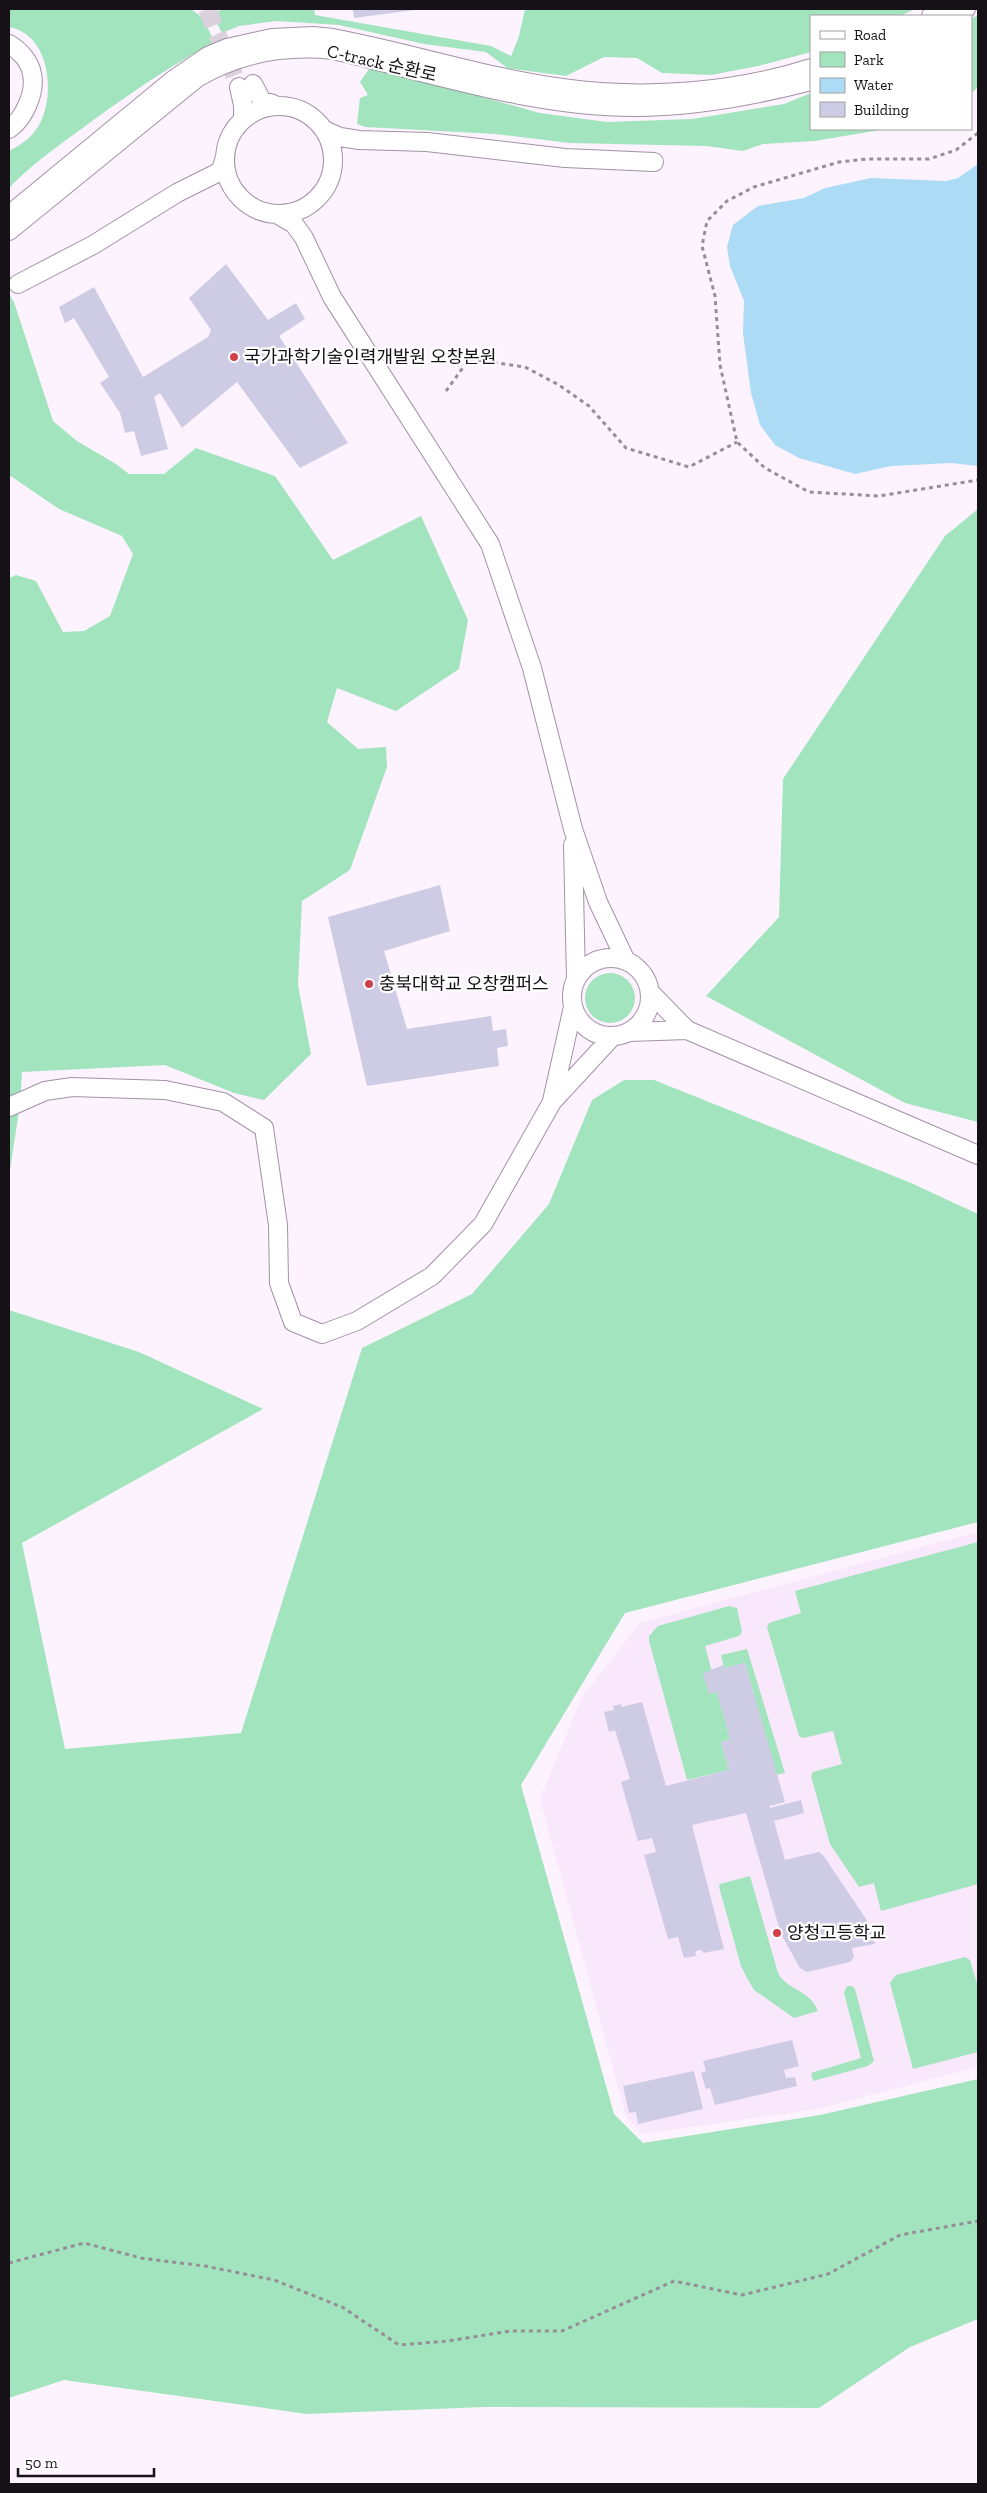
<svg xmlns="http://www.w3.org/2000/svg" width="987" height="2493" font-family="'Zilla Slab','Noto Sans KR',serif">
  <style>
    .built { fill: #f9e7fc }
    .green { fill: #a2e4bd }
    .water { fill: #acdbf6 }
    .building { fill: #cdcce4 }
    .lines { fill: none; stroke-linecap: round; stroke-linejoin: round }
    .minor-tunnel { stroke: #dad1dc; stroke-width: 18; stroke-dasharray: 18 9; stroke-linecap: butt }
    .minor-casing { stroke: #a292a5; stroke-width: 20 }
    .path { stroke: #968e97; stroke-width: 3; stroke-dasharray: 4 4; stroke-linecap: butt }
    .minor { stroke: #fff; stroke-width: 18 }
    .poi-dot { fill: #d0404b; stroke: #fff; stroke-width: 2 }
    .labels { text-anchor: middle; dominant-baseline: central; stroke-width: 4.5; stroke-linejoin: round; paint-order: stroke }
    .street-label { font-size: 18px; fill: #161117; stroke: #fff }
    .poi-label { font-size: 18px; fill: #161117; stroke: #fff; text-anchor: start }
  </style>
  <rect width="100%" height="100%" fill="#fdf3ff"/>
  <path class="built" d="M978 1532V2067L818 2109 643 2134 626 2117 540 1799 582 1697 640 1623Z"/>
  <path class="green" d="M9 9H191L204 19 214 42C167 68 123 98 80 130 55 148 30 166 9 188V151C22 144 33 137 40 123 56 92 49 34 9 27Z
    M223 9H314L315 15 491 46 511 56 519 36 525 9H915L900 16H811V52L758 66 711 75 662 73 637 58 604 57 566 76 507 68 486 52 424 44 339 25 276 21 239 26 222 33 212 14Z
    M978 15V87L971 94V19Z
    M371 66 540 113 607 122 692 119 784 104 811 93V129H886L815 141 763 144 743 151 706 146 570 143 495 134 365 127 357 124 360 98 368 95 360 82Z
    M9 294 14 302 53 421 77 441 116 464 129 474H164L196 448 275 476 333 560 421 516 468 620 459 669 396 711 337 688 327 722 358 749 386 747 387 767 350 870 302 901 298 985 311 1054 264 1100 234 1093 165 1065 22 1072 20 1104 9 1177V578L16 575 36 581 63 632 84 631 110 616 133 554 122 536 59 509 9 475Z
    M978 509V1122L905 1103 706 996 779 917 783 779 945 536Z
    M585 998a25 25 0 1 1 50 0a25 25 0 1 1-50 0Z
    M624 1080H654L911 1183 978 1214V1522L625 1613 521 1785 614 2114 643 2143 820 2115 978 2079V2319L910 2347 819 2408 485 2407 307 2414 64 2380 9 2398V1310L139 1352 263 1409 22 1543 65 1749 241 1733 362 1348 472 1294 549 1204 592 1100Z
    M978 1542V1884L881 1911 874 1883 859 1887 830 1844 811 1776 813 1772 842 1764 833 1731 803 1738 799 1736 767 1627 769 1623 801 1613 795 1591Z
    M729 1606 737 1608 742 1632 739 1636 705 1646 730 1739 721 1742 729 1770 687 1780 649 1641V1636L658 1626Z
    M747 1649 785 1773 776 1775 745 1663 724 1668 721 1655Z
    M750 1876 778 1973C788 1991 809 1989 818 2011L794 2018 754 1990 747 1978 741 1966 719 1887 720 1884Z
    M965 1957 970 1960 978 1987V2052L913 2069 890 1983 896 1975Z
    M847 1986H852L855 1989 874 2061 868 2066 813 2081 811 2073 861 2058 844 1993Z"/>
  <path class="water" d="M978 164V466L951 463 891 466 855 474 799 458 775 445 760 425 751 393 743 333 744 301 730 266 727 247 733 225 758 206 804 198 825 188 871 178 946 181 958 178Z"/>
  <path class="building" d="M353 9H415V10L354 18Z
    M226 264 268 320 296 303 305 319 279 336 348 443 300 468 237 382 182 428 160 393 154 397 168 449 141 456 134 431 125 433 120 413 100 383 109 377 74 318 65 323 59 307 94 287 143 377 208 337 211 330 189 298Z
    M440 885 450 931 384 951 407 1029 491 1016 493 1031 506 1029 508 1046 497 1048 499 1066 367 1086 328 917Z
    M745 1663 785 1802 769 1806 770 1808 801 1800 804 1813 774 1821 785 1860 819 1852 823 1855 866 1919 875 1944 852 1948 854 1957 850 1962 807 1972 800 1968 781 1934 746 1813 692 1825 724 1949 703 1953 702 1950 695 1951 696 1956 684 1958 678 1937 668 1939 644 1855 656 1852 652 1838 638 1841 621 1782 630 1779 615 1730 609 1732 604 1712 614 1710 613 1706 621 1704 622 1707 642 1702 666 1786 729 1770 721 1742 730 1739 717 1692 709 1694 703 1673 723 1665 724 1668Z
    M792 2040 799 2066 784 2070 786 2078 795 2077 797 2086 715 2105 710 2088 706 2089 701 2073 706 2071 703 2061Z
    M694 2071 703 2109 638 2124 636 2112 629 2113 623 2086Z"/>
  <g class="lines">
    <path class="minor-tunnel" d="M207 9 239 87"/>
    <g class="minor-casing">
      <path id="minor" d="M931 16 943 9
        M957 16 966 9
        M9 44C19 50 30 61 32 74 36 92 24 119 9 129
        M253 84 262 101 273 104
        M239 87 243 105V119
        M225 160a54 54 0 1 1 108 0a54 54 0 1 1-108 0Z
        M324 130 340 137 359 140 427 142 565 158 654 162
        M9 215 173 80 208 56 227 48 272 38 313 36 333 38C412 53 490 79 570 89 649 99 735 92 811 68
        M280 216 294 224 304 238 332 297 490 544 532 668 573 829 598 902 626 961
        M9 231 197 78C239 53 285 45 333 50 432 73 532 107 635 107 694 107 753 96 811 81
        M18 284 93 245 177 193 215 174 221 170 225 157
        M573 845 576 980
        M572 997a39 39 0 1 1 78 0a39 39 0 1 1-78 0Z
        M650 992 687 1030 978 1155
        M629 1032 687 1030
        M552 1101 573 1007
        M9 1107 45 1091 72 1087 165 1090 223 1102 264 1128 278 1225 279 1283 293 1322 322 1334 357 1321 432 1276 483 1224 552 1102 613 1036"/>
    </g>
    <path class="path" d="M978 133 956 150 929 159H867L839 162 754 187 727 201 707 221 702 246 715 296 720 365 737 442 765 468 809 492 879 496 978 480
      M446 391 469 359 525 367 559 385 589 406 626 448 689 467 737 442
      M9 2263 84 2243 141 2258 205 2266 274 2280 342 2307 399 2345 448 2341 510 2331H562L674 2281 742 2295 828 2274 900 2235 978 2221"/>
    <use href="#minor" class="minor"/>
  </g>
  <g class="poi-dot">
    <circle cx="234" cy="357" r="5"/>
    <circle cx="369" cy="984" r="5"/>
    <circle cx="777" cy="1933" r="5"/>
  </g>
  <g class="labels">
    <g class="street-label">
      <text transform="translate(382 63) rotate(13)">C-track 순환로</text>
    </g>
    <g class="poi-label">
      <text x="244" y="357">국가과학기술인력개발원 오창본원</text>
      <text x="379" y="984">충북대학교 오창캠퍼스</text>
      <text x="787" y="1933">양청고등학교</text>
    </g>
  </g>
  <rect width="987" height="2493" fill="none" stroke="#161117" stroke-width="20"/>
  <rect x="810" y="15" width="162" height="115" fill="#ffffff" stroke="#a2a0a2"/>
  <rect x="820" y="31" width="25" height="8" fill="#ffffff" stroke="#a2a0a2"/>
  <text x="854" y="40" font-size="15" fill="#161117">Road</text>
  <rect x="820" y="52" width="25" height="15" fill="#a2e4bd" stroke="#a2a0a2"/>
  <text x="854" y="65" font-size="15" fill="#161117">Park</text>
  <rect x="820" y="78" width="25" height="15" fill="#acdbf6" stroke="#a2a0a2"/>
  <text x="854" y="90" font-size="15" fill="#161117">Water</text>
  <rect x="820" y="102" width="25" height="15" fill="#cdcce4" stroke="#a2a0a2"/>
  <text x="854" y="115" font-size="15" fill="#161117">Building</text>
  <path d="M18 2468v8h136v-8" fill="none" stroke="#161117" stroke-width="2.5"/>
  <text x="25" y="2468" font-size="15" fill="#161117" stroke="#ffffff" stroke-width="4" paint-order="stroke">50 m</text>
</svg>
